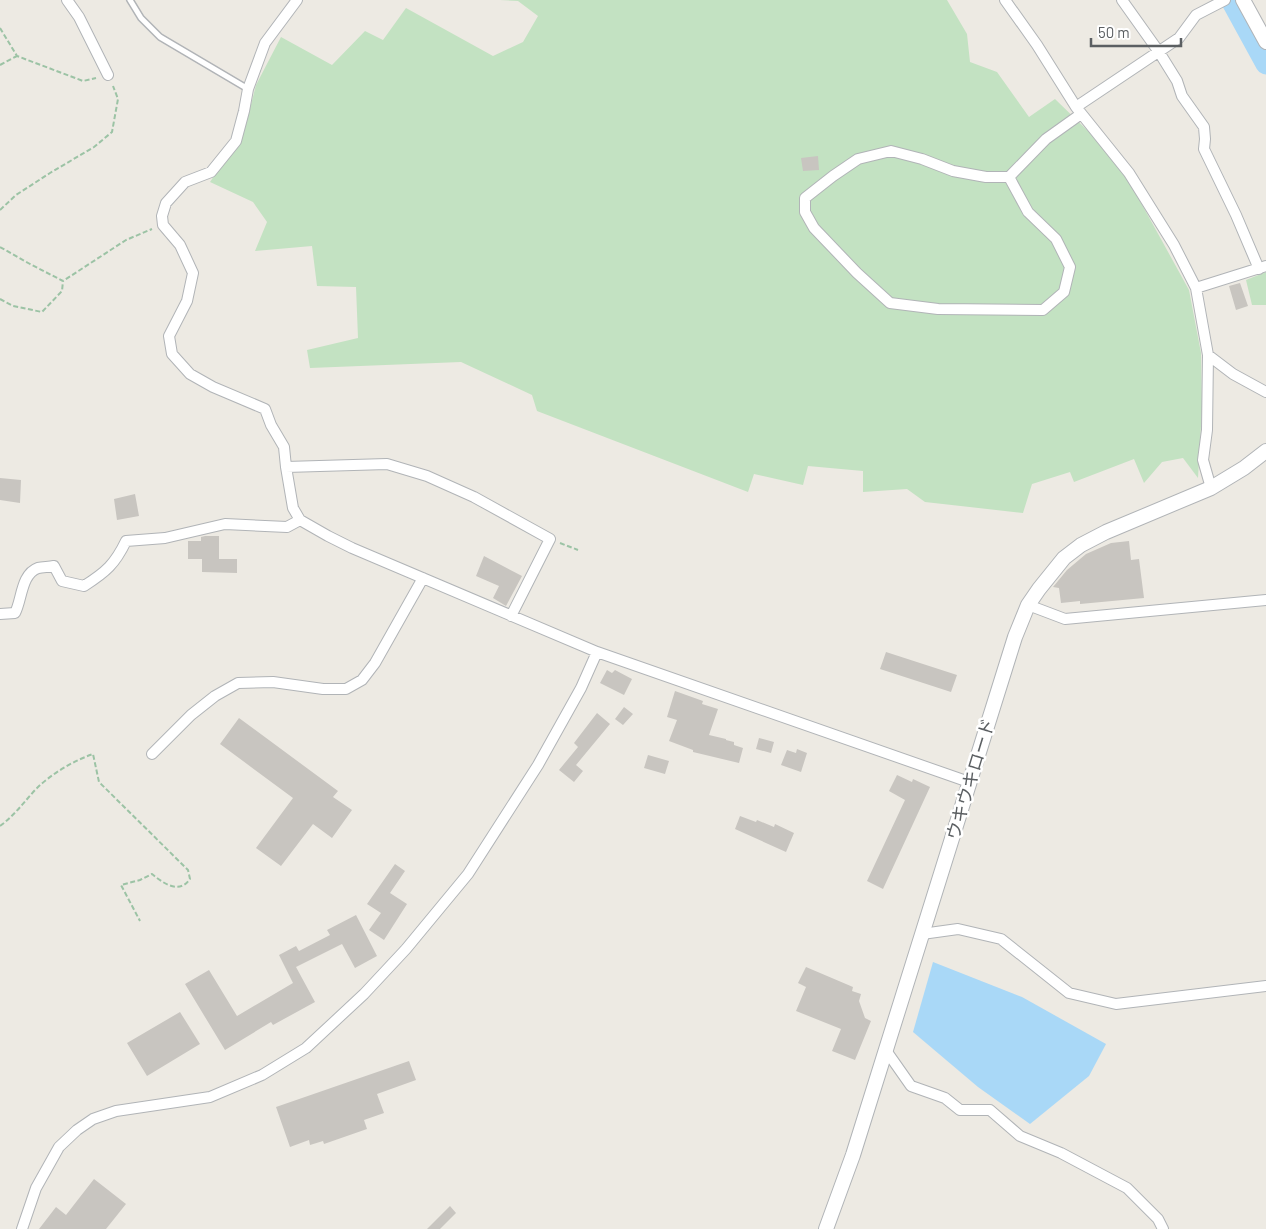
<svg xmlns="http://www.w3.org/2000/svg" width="1266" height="1229" font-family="Barlow,'Noto Sans JP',sans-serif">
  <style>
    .green { fill: #c3e2c2 }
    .water { fill: #a9d8f7 }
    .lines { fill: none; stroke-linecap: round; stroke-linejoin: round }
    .river { stroke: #a9d8f7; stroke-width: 21 }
    .building { fill: #c8c5c0 }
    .service-casing { stroke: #b1b4b7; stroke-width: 8 }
    .minor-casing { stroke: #b1b4b7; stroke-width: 12 }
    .tertiary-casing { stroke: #b1b4b7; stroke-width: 16 }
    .path { stroke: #9cc3a5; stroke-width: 2; stroke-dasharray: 5 2.5; stroke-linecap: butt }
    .service { stroke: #fff; stroke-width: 5 }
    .minor { stroke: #fff; stroke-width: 10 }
    .tertiary { stroke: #fff; stroke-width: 14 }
    .labels { text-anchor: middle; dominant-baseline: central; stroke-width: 5; stroke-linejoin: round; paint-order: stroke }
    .street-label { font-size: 18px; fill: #5b5f62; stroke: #fff }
  </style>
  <rect width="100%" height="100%" fill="#edeae3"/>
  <path class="green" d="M500 0H947L967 34 970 62 997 72 1029 117 1055 99 1089 132 1129 181 1189 290 1201 353 1202 409 1198 478 1183 458 1162 462 1144 483 1134 459 1074 482 1070 472 1032 484 1023 513 925 502 907 489 863 492V471L808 466 803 485 754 474 748 492 537 411 532 395 461 362 310 368 307 350 358 338 356 287 317 286 312 246 255 251 267 222 253 202 210 182 244 132 256 85 281 37 332 65 365 31 383 40 406 8 493 56 523 42 538 16 518 1Z
    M1266 272V305H1252L1246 280Z"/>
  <path class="water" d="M933 962 1022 997 1106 1044 1089 1076 1030 1124 978 1087 913 1032Z"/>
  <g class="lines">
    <path class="river" d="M1231 0 1266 64"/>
  </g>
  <path class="building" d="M818 156 819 170 803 171 801 158Z
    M1240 283 1248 306 1236 310 1229 286Z
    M0 478 21 480 20 503 0 500Z
    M135 494 139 516 117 520 114 499Z
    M205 536H219V559H237V573L202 572V559H188V541H201V537Z
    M1129 541 1131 560 1139 559 1144 598 1080 604V601L1061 603 1059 588 1053 587 1067 570 1086 554 1111 543Z
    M484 556 522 576 506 606 493 598 499 586 476 576Z
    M886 652 957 675 951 692 880 669Z
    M607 670 612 673 615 670 632 679 624 695 600 683Z
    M675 691 703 701 702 704 718 709 709 735 726 739V740L734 742V745L743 748 739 763 693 752V750L669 741 677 720 667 717Z
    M624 707 633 714 623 725 615 719Z
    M597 713 610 724 576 765 583 771 574 782 559 770 578 747 574 743Z
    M239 718 338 791 333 797 352 810 332 838 313 824 281 866 256 848 293 798 220 744Z
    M759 738 774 742 771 753 756 749Z
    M797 749 807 753 801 772 781 765 787 750 796 753Z
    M648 755 669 761 665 774 644 768Z
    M897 775 912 782 913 779 930 787 883 889 867 881 905 800 889 791Z
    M740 816 756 822 757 820 774 827 775 824 794 833 786 852 735 829Z
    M395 864 405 871 390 893 407 904 384 940 369 930 381 913 367 904Z
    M356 915 377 956 355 968 342 944 296 967 315 1002 273 1025 271 1022 225 1050 185 984 209 970 237 1016 293 983 279 955 296 946 299 951 330 935 327 930Z
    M806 967 853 987 852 991 861 994 859 1001 865 1018 871 1021 855 1060 832 1051 841 1029 796 1011 806 987 798 983Z
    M180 1012 200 1044 147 1076 127 1043Z
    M409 1061 416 1080 377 1094 384 1113 364 1120 367 1129 324 1144 323 1141 310 1145 309 1140 290 1147 276 1107Z
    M94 1179 126 1204 106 1229H39L56 1207 66 1215Z
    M450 1206 456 1213 440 1229H427Z"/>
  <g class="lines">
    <g class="service-casing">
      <path id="service" d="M130 0 141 18 160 37 248 89"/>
    </g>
    <g class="minor-casing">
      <path id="minor" d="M67 0 79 17 108 75
        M297 0 265 43 248 89 244 111 236 141 211 172 185 182 166 203 162 216 163 225 180 245 193 273 187 301 169 336 172 354 190 374 213 387 265 409 271 425 284 447 286 467 293 508 300 520 328 536 352 548 597 652 969 782
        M1005 0 1037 45 1076 107 1129 173 1174 245 1196 288 1208 355 1207 430 1203 460 1211 488
        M1122 0 1159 52 1177 81 1182 96 1204 127 1205 139 1204 149 1236 215 1259 269
        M1076 107 1179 38 1196 15 1225 0
        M1009 177H986L953 171 922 159 891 151 858 159 833 176 805 198V212L814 228 857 273 890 303 938 309 1043 310 1064 292 1070 267 1056 239 1028 212 1009 177 1046 139 1081 114
        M1196 288 1266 266
        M1208 355 1233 374 1266 392
        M286 467 387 464 427 476 474 497 550 539 511 616
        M1028 605 1065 619 1266 600
        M0 614 15 613C22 600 21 574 38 568 43 567 49 567 54 566L62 581 84 586C106 572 115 564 126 541L165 538 225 524 287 527 300 520
        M152 754 191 715 215 696 238 683 273 682 323 689H346L362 680 375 663 423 578
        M922 934 958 929 1001 939 1069 993 1116 1004 1266 986
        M885 1049 911 1086 945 1098 960 1110H990L1020 1136 1061 1153 1127 1188 1158 1219 1163 1229
        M22 1229 36 1188 59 1147 77 1130 93 1119 116 1111 210 1097 262 1075 306 1048 364 994 406 949 468 874 538 765 581 688 597 652"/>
    </g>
    <g class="tertiary-casing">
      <path id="tertiary" d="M1243 0 1266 42
        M826 1229 853 1155 1015 637 1028 605 1039 589 1064 558 1081 545 1106 532 1211 488 1244 468 1266 451"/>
    </g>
    <path class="path" d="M0 28 17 56 83 81 96 78
      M0 65 17 56
      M0 210 16 195 50 173 94 147 112 132 118 99 113 86
      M0 247 30 264 63 281 126 240 152 229
      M0 299 13 306 42 312 62 291 63 281
      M560 543 578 550
      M0 826C14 816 24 802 36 789 51 774 73 761 93 754L99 782 188 870 190 879C179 895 163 883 152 874L140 880 121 885 140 921"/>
    <use href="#service" class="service"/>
    <use href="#minor" class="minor"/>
    <use href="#tertiary" class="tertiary"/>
  </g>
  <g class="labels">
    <g class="street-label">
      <text transform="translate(970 779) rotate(-73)">ウキウキロード</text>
    </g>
  </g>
  <path d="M1091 38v8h90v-8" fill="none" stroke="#5b5f62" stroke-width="2.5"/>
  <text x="1098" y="38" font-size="15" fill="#5b5f62" stroke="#ffffff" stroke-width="4" paint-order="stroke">50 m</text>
</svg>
